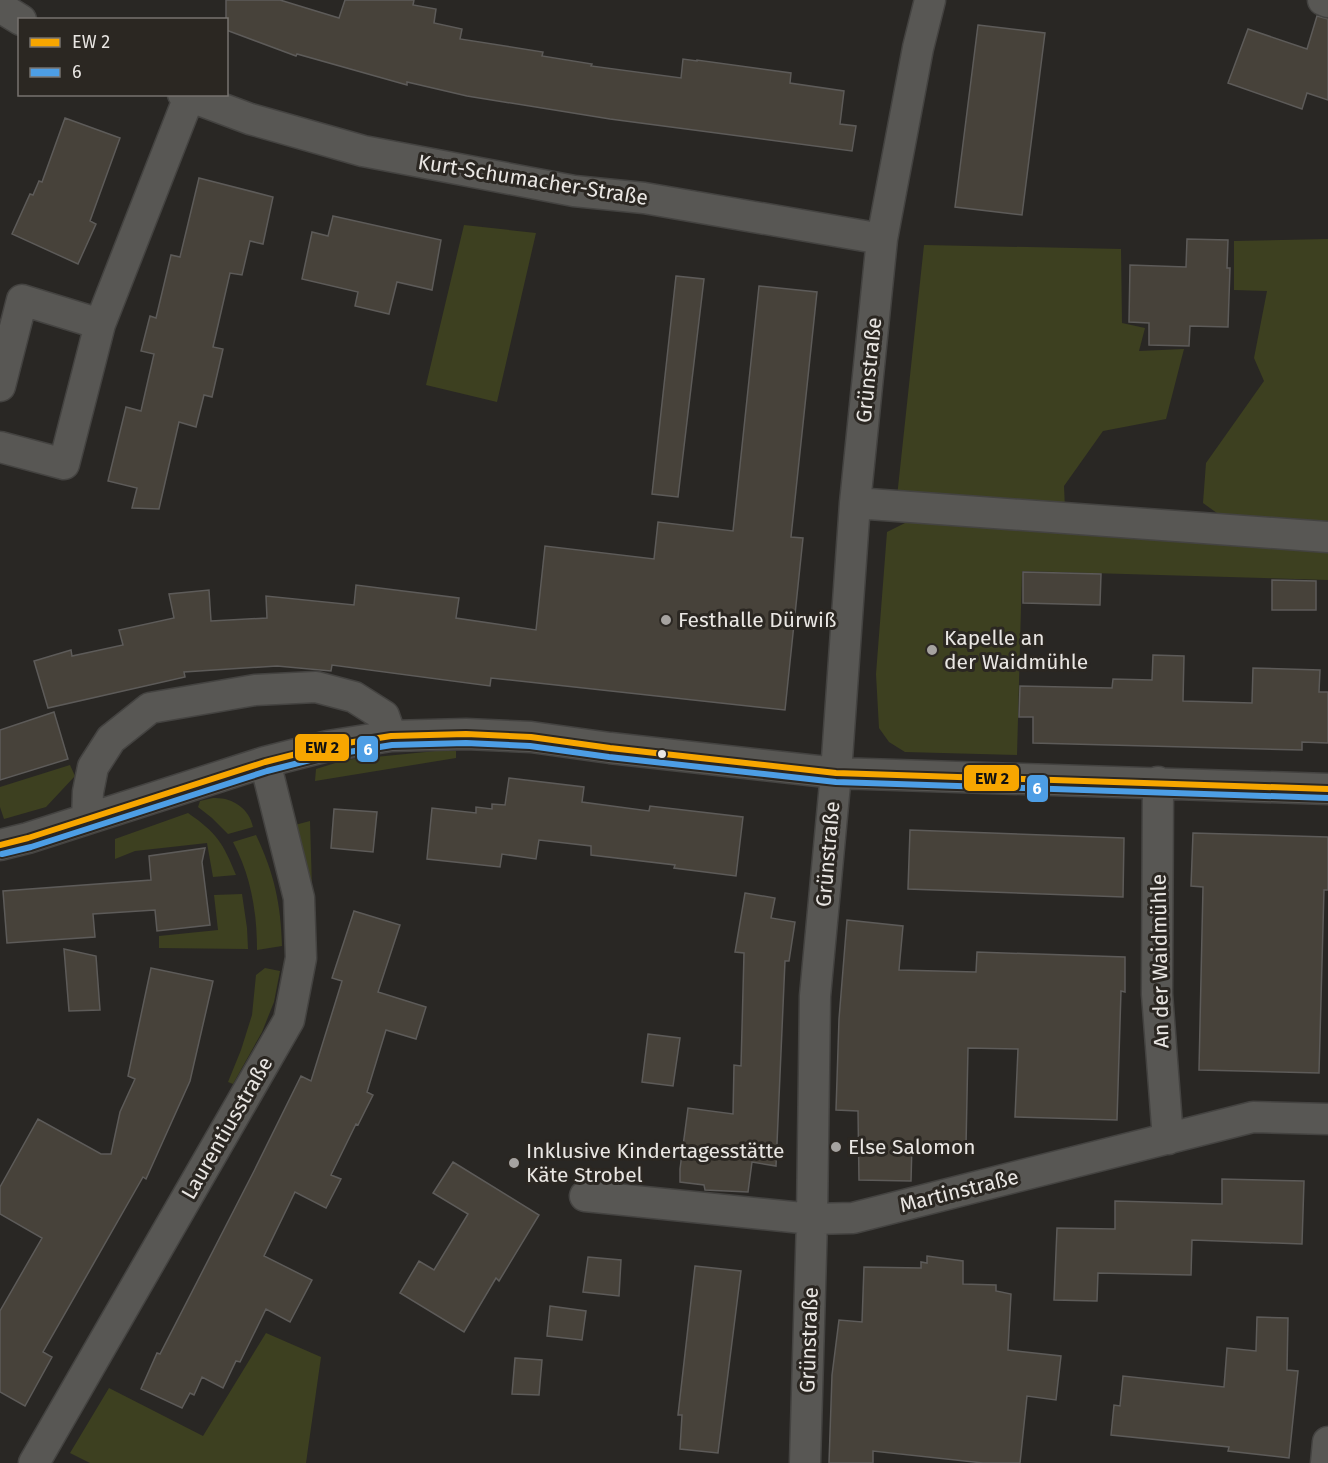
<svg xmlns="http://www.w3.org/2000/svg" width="1328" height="1463" font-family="'Fira Sans',sans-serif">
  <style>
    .green { fill: #3d4020 }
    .building { fill: #47423a; stroke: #5d5b59; stroke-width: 1.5 }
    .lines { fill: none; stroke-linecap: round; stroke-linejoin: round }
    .minor-casing { stroke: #444341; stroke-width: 33 }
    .minor { stroke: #585754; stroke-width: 30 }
    .bus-1-casing { stroke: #2b2722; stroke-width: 10 }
    .bus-2-casing { stroke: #2b2722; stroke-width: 10 }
    .bus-1 { stroke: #f7a600; stroke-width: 6 }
    .bus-2 { stroke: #4d9ee5; stroke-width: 6 }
    .poi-dot { fill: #a6a3a0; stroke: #2b2722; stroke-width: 2 }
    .bus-dot { fill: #e9e6e3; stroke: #2b2722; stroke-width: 2 }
    .labels { text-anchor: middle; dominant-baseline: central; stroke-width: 6; stroke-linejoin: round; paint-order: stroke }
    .street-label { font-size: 21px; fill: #e9e6e3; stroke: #2b2722 }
    .poi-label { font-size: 21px; fill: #e9e6e3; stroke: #2b2722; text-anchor: start }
    .line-badge { stroke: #2b2722; stroke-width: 2 }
    .badge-label { font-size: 16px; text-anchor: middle; font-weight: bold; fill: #fff }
    .pale-badge-label { font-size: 16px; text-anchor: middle; font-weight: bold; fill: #111 }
  </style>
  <rect width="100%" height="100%" fill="#292724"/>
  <path class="green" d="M464 225 536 233 497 402 426 385Z
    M1328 239V524L1228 521 1203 503 1206 463 1264 381 1254 358 1267 291 1234 290V241Z
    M924 245 1121 249 1122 323 1145 328 1139 351 1184 349 1166 419 1103 431 1064 486 1065 509 897 497Z
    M913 519 1328 548V580L1022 571 1017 755 905 752 889 742 879 728 876 674 887 532Z
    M436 751H456V758L315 781 316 769 345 760Z
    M70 765 75 776 46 807 4 819 0 807V787Z
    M213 798C232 797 249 808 253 827L228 834 212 818 198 807 200 801Z
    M188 813C217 833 223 843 236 875L213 877 207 843 135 851 115 859V839Z
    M310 821 312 888 301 889 291 826Z
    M256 835C274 873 281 904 282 946L257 950C257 912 251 876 233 842Z
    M242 894 247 928 248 949 159 948V936L218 930 214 895Z
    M265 968 280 971 274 1002 262 1032 233 1084 228 1082 241 1050 252 1015 256 975Z
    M266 1333 321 1357 306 1463H90L70 1453 109 1388 203 1436Z"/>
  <path class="building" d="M226 0H280L339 18 345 0H414L413 5 436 9 434 23 462 29 460 39 543 52 542 56 592 64 591 66 681 78 683 59 697 61V60L791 73 790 83 844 91 840 124 856 126 852 151 610 119 467 96 407 82V85L297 54 296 56 226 30Z
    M1317 16 1328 19V100L1307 93 1302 109 1228 83 1248 29 1307 49Z
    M978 25 1045 33 1022 215 955 207Z
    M65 118 120 138 90 221 96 224 78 264 12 234 30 194 33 195 39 181 42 182Z
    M199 178 273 197 263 244 250 241 242 275 230 273 213 347 223 349 212 397 204 395 196 427 179 422 159 509 132 508 137 488 108 481 126 407 141 411 154 354 141 351 150 316 156 318 171 255 180 257Z
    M333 216 441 240 432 290 397 282 389 314 355 306 358 292 302 279 312 232 328 236Z
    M1187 239 1228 240 1227 268H1230L1228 327 1190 326 1189 346 1149 345V323L1129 322 1130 265 1186 267Z
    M676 276 704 279 678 497 652 494Z
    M759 286 817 292 791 537 803 538 785 710 491 678 490 686 332 665 331 671 277 666 184 672 185 677 48 708 34 661 71 650 72 656 123 645 119 630 174 618 169 594 209 590 211 621 267 618 266 596 354 605 356 585 459 598 456 618 536 630 545 546 654 559 658 522 733 531Z
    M1023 572 1101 574 1100 605 1023 603Z
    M1272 580 1316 581V610H1272Z
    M1153 655 1184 656 1183 701 1252 703 1253 668 1320 670 1319 692H1328V743L1302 742V750L1033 743V717H1019L1020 686 1112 688 1113 679 1152 680Z
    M54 712 68 759 0 780V730Z
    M509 778 584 787 582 802 649 811 650 806 743 817 736 876 674 868 675 865 591 855V846L539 840 536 859 502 854 500 867 427 859 432 808 476 813V807L492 809V804L505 805Z
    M334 809 377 812 373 852 331 848Z
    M910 830 1124 838 1123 897 908 889Z
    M1193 833 1328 837V890H1324L1319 1073 1199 1070 1203 887 1191 886Z
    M205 848 202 862 210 925 157 931 155 910 93 914 95 937 7 943 3 891 151 880 149 856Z
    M745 893 775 898 771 918 795 922 789 961H785L776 1166 752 1162 748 1192 705 1190 704 1185 680 1182V1169L688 1108 733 1114 734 1065 741 1066 744 953 735 952Z
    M354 911 400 925 378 992 426 1007 416 1039 386 1030 367 1092 373 1095 358 1125 356 1124 331 1175 341 1179 326 1208 295 1192 264 1256 312 1280 290 1322 266 1309 240 1362 236 1361 223 1388 202 1377 194 1395 190 1393 182 1408 141 1389 157 1353 160 1354 254 1171 301 1076 311 1081 342 981 332 978Z
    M847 920 903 926 899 970 976 972 977 952 1125 957V992L1121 991 1117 1120 1015 1117 1018 1049 968 1048 966 1146 912 1144 911 1181 859 1180 858 1111 836 1110 839 1019Z
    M64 949 96 956 100 1010 69 1011Z
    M151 968 213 981 190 1081 146 1179 143 1177 43 1352 52 1357 25 1406 0 1392V1311L42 1238 0 1214V1187L38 1119 101 1154H111L120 1112 135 1079 128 1076Z
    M648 1034 680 1038 673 1086 642 1082Z
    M453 1162 539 1215 499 1281 496 1278 464 1332 400 1293 419 1261 434 1270 468 1214 433 1193Z
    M1222 1179 1304 1181 1302 1244 1192 1240 1191 1275 1098 1273 1097 1301 1054 1300 1057 1228 1115 1229V1201L1222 1204Z
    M927 1256 963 1261V1284L996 1285V1291L1011 1294 1008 1350 1061 1356 1056 1400 1027 1396 1020 1463H983L873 1451V1463H829L832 1375 839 1320 862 1322 864 1267 921 1268V1262L927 1263Z
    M588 1257 621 1260 619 1296 583 1292Z
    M695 1266 741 1271 718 1453 680 1449 682 1415H678Z
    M550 1306 586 1311 582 1340 547 1336Z
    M1257 1317 1288 1318 1287 1370 1298 1371 1289 1458 1228 1451 1229 1447 1111 1435 1114 1405 1120 1406 1123 1376 1224 1387 1227 1348 1256 1351Z
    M515 1358 542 1360 539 1395 512 1394Z"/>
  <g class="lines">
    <g class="minor-casing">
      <path id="minor" d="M1323 0 1328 2
        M0 7 21 20
        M183 94 250 119 363 151 574 191 644 198 882 239
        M100 324 189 97
        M0 386 22 300 100 324 64 464 0 447
        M855 503 1328 537
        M1158 782 1157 994 1168 1139
        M87 819 88 792 93 767 111 739 150 708 255 690 316 687 354 697 384 716 391 736
        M0 845 28 838 265 762 328 746 391 736 466 734 531 737 610 748 836 773 1328 789
        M585 1196 812 1219 853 1218 1253 1117 1328 1119
        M34 1463 289 1020 301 958 299 898 265 762
        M805 1463 812 1219 815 996 836 773 855 503 882 239 918 48 930 0
        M1326 1463 1328 1442"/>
    </g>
    <use href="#minor" class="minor"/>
    <g class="bus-1-casing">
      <path id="bus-1" d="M0 845 28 838 265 762 328 746 391 736 466 734 531 737 610 748 836 773 1328 789"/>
    </g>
    <g class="bus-2-casing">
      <path id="bus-2" d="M2 854 31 847 267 771 330 755 392 745 466 743 530 746 609 757 836 782 1328 798"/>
    </g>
    <use href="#bus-1" class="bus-1"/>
    <use href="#bus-2" class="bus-2"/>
  </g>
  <g class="poi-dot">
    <circle cx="666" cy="620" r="6"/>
    <circle cx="932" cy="650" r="6"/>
    <circle cx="836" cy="1147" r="6"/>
    <circle cx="514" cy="1163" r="6"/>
  </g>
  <circle class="bus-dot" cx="662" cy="754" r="5"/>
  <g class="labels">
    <g class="street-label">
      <text transform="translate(533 180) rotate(9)">Kurt-Schumacher-Straße</text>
      <text transform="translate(869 370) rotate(-84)">Grünstraße</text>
      <text transform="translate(828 854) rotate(-85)">Grünstraße</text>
      <text transform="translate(1160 961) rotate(-91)">An der Waidmühle</text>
      <text transform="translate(227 1128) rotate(-60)">Laurentiusstraße</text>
      <text transform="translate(959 1191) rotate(-14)">Martinstraße</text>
      <text transform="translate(809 1340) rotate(-88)">Grünstraße</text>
    </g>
    <g class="poi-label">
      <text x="678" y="620">Festhalle Dürwiß</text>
      <text x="944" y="638">Kapelle an<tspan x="944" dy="24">der Waidmühle</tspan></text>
      <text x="848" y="1147">Else Salomon</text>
      <text x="526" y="1151">Inklusive Kindertagesstätte<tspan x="526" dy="24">Käte Strobel</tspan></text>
    </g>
  </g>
  <g class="line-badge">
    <rect x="294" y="733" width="56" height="29" rx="6" fill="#f7a600"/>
    <rect x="356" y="735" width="23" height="28" rx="6" fill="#4d9ee5"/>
    <rect x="963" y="764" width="57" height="28" rx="6" fill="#f7a600"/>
    <rect x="1026" y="774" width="23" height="29" rx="6" fill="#4d9ee5"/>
  </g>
  <g class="badge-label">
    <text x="368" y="755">6</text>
    <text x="1037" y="794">6</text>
  </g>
  <g class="pale-badge-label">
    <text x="322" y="753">EW 2</text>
    <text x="992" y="784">EW 2</text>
  </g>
  <rect x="18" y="18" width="210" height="78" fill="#2b2722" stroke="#77736f" stroke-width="1.5"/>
  <rect x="30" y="38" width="30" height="9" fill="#f7a600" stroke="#77736f" stroke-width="1.5"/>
  <text x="72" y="48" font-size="18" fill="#e9e6e3">EW 2</text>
  <rect x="30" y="68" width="30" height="9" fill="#4d9ee5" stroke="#77736f" stroke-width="1.5"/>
  <text x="72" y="78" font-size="18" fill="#e9e6e3">6</text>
</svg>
